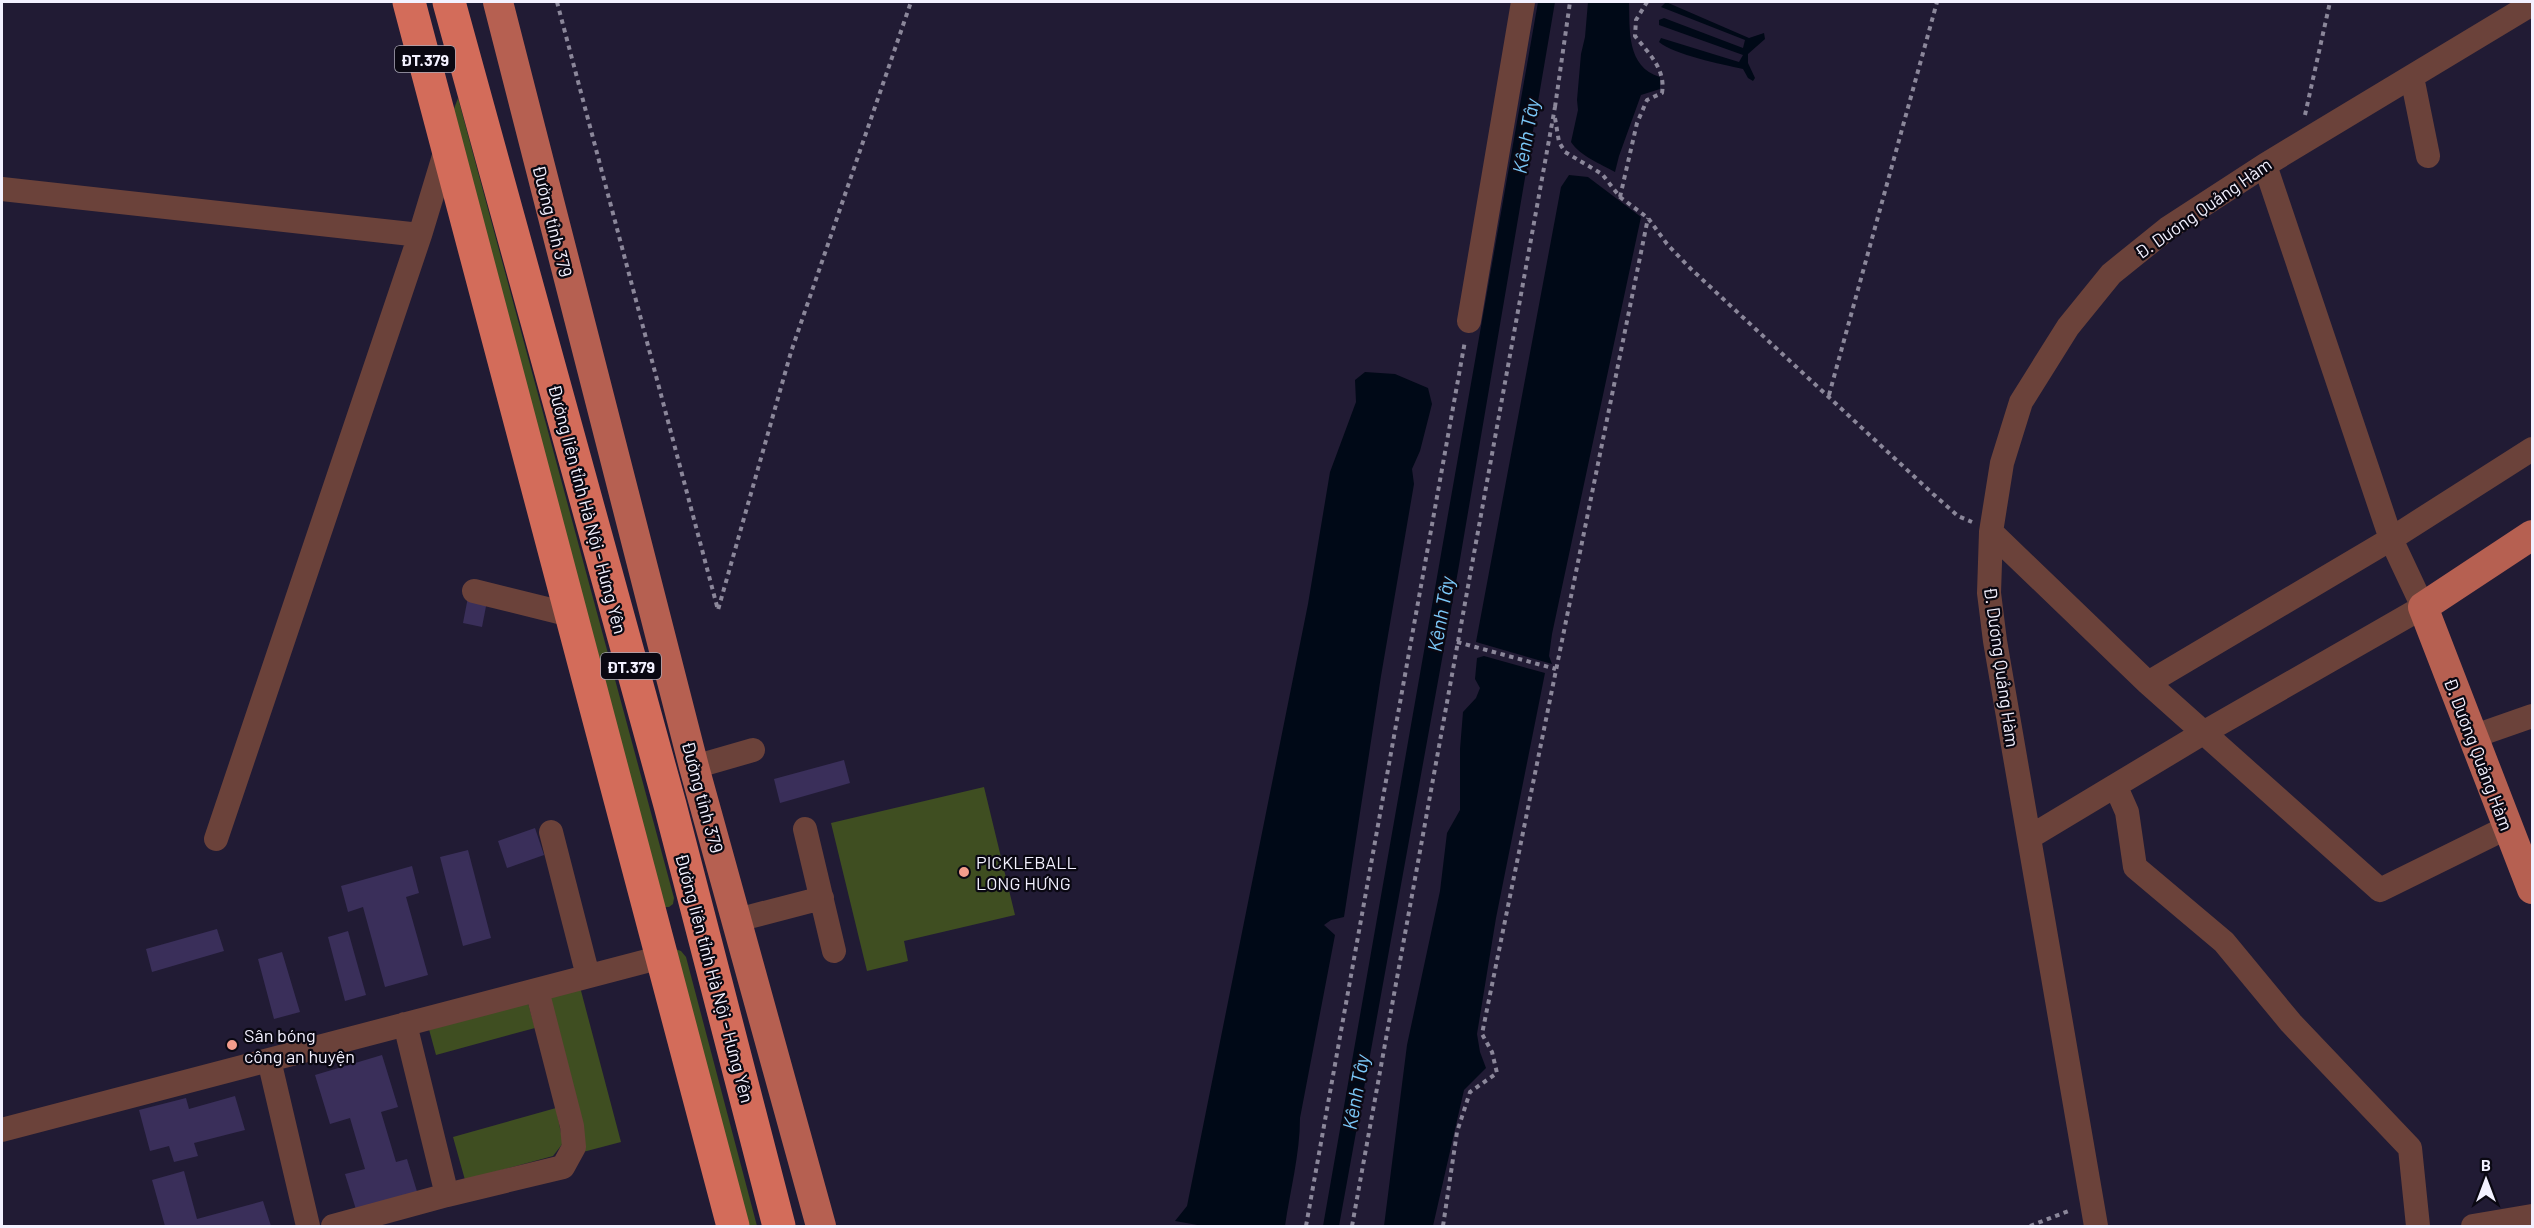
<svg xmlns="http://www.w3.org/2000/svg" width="2534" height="1228" font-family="Barlow,sans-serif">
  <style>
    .green { fill: #3f4e21 }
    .water { fill: #000917 }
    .building { fill: #3a2f5a }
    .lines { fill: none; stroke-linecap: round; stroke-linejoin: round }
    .path { stroke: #8b879a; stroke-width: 4; stroke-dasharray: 4.5 4.5; stroke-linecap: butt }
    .minor { stroke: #6b423a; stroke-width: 24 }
    .major { stroke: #b66051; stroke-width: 30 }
    .highway { stroke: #d36c5a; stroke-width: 33 }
    .poi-dot { fill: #f49d8c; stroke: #0a0812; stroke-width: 2 }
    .labels { text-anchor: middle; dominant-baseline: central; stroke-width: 4.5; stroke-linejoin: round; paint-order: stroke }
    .shield { fill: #0a0812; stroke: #adabb8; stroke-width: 1.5 }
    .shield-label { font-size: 16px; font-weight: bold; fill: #f3f1ff }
    .street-label { font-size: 18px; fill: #f3f1ff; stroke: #0a0812 }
    .poi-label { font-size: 18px; fill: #f3f1ff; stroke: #0a0812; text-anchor: start }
    .water-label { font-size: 20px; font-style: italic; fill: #7bc8f9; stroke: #0a0812 }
  </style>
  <rect width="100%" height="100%" fill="#211b34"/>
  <path class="green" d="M458 98 674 898 673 904 669 907H661L452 114Z
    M984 787 1015 915 904 941 908 961 867 971 831 823Z
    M675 949 681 951 686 957 757 1226H744Z
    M580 987 621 1142 583 1152 543 997Z
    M526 996 535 1028 436 1055 427 1022Z
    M556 1108 563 1143 553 1156 465 1180 453 1137Z"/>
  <path class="water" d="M1538 2H1555L1458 571 1339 1226H1323Z
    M1588 2H1629C1630 29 1626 67 1660 77V89L1641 95 1619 156 1615 172C1601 164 1580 156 1571 142L1578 110 1577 100 1581 54 1585 37Z
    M1666 2 1749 38 1764 33 1765 39 1748 54V63L1755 78 1753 81 1748 78 1743 69C1721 64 1675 55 1659 42L1661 38 1739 62 1743 55 1659 25V20L1664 18 1743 48 1745 40 1661 7Z
    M1569 175 1588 177 1641 217 1552 634 1549 656 1552 664 1476 642 1561 187Z
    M1365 372 1395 374 1428 388 1432 404 1420 451 1412 469 1414 484 1381 676 1344 917 1331 920 1324 925 1335 935 1300 1118C1300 1154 1290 1191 1285 1226H1203L1175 1221 1187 1206 1308 604 1330 472 1356 402 1355 380Z
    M1484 656 1545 673 1496 918 1477 1034 1480 1052 1486 1068 1464 1090 1433 1226H1384L1407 1045 1440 891 1447 833 1460 810V749L1463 712 1476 698 1480 688 1475 679 1477 658Z"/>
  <path class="building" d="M468 597 487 601 482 627 463 623Z
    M844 760 850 783 780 803 774 779Z
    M535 828 544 855 507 868 498 841Z
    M468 850 491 938 463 946 440 857Z
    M412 866 419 893 406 897 428 975 385 987 363 907 348 912 341 886Z
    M217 929 224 951 152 972 146 949Z
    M348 931 366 995 345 1001 328 937Z
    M282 952 300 1012 274 1019 258 959Z
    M382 1055 398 1107 381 1112 396 1162 407 1159 419 1198 358 1216 345 1174 365 1169 350 1118 330 1124 315 1075Z
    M235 1096 245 1130 194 1143 198 1156 174 1162 169 1146 150 1151 139 1110 186 1098 189 1109Z
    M184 1171 197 1219 263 1201 271 1226H165L152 1180Z"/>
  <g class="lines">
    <path class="path" d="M557 2 718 610 791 352 911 2
      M1555 107 1570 2
      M2305 115 2330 2
      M1555 118 1559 142 1565 152 1602 174 1620 197 1648 218 1667 244 1691 269 1933 494 1958 516 1972 522
      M1620 197 1637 123 1647 100 1662 93C1666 69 1649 54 1635 36L1636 20 1647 2
      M1829 395 1937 2
      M1457 642 1556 669
      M1306 1226 1465 341
      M1352 1226 1555 107
      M1443 1226 1457 1132 1470 1092 1497 1073 1492 1052 1482 1034 1648 218
      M2030 1226 2071 1210"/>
    <path class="minor" d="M2412 77 2428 156
      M2 189 420 235 447 146
      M1469 321 1523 2
      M1991 532 2148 683 2380 890 2508 827
      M474 591 571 615
      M2148 683 2391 539 2532 449
      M2472 737 2532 716
      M694 767 753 750
      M2116 787 2127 812 2135 867 2224 942 2291 1023 2410 1148 2418 1226
      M805 829 834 951
      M551 832 588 976
      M2030 837 2203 733 2423 607 2391 539 2265 165
      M216 839 420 235
      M737 920 822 898
      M405 1024 447 1195 563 1167 574 1147 572 1126 537 990
      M269 1060 308 1226
      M2 1130 662 957
      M333 1226 447 1195
      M2096 1226 1995 641 1989 593 1991 532 2002 463 2021 402 2068 327 2111 274 2168 228 2265 165 2532 4
      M2473 1226 2532 1216"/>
    <path class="major" d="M498 2 694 767 821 1226
      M2532 535 2423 607 2532 889"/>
    <path class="highway" d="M409 2 733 1226
      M449 2 670 805 779 1226"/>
  </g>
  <g class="poi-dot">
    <circle cx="964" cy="872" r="6"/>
    <circle cx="232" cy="1045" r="6"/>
  </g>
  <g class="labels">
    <g class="shield">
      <rect x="395" y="46" width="60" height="26" rx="4.5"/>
      <rect x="601" y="653" width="60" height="26" rx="4.5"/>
    </g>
    <g class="shield-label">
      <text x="425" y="59">ĐT.379</text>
      <text x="631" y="666">ĐT.379</text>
    </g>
    <g class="street-label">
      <text transform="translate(2203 208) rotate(-35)">Đ. Dương Quảng Hàm</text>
      <text transform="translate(553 221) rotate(76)">Đường tỉnh 379</text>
      <text transform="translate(588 509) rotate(75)">Đường liên tỉnh Hà Nội - Hưng Yên</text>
      <text transform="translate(2002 667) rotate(82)">Đ. Dương Quảng Hàm</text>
      <text transform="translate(2479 754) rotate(69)">Đ. Dương Quảng Hàm</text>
      <text transform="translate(703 797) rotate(75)">Đường tỉnh 379</text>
      <text transform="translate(715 978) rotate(75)">Đường liên tỉnh Hà Nội - Hưng Yên</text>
    </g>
    <g class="poi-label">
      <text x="976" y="862">PICKLEBALL<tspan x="976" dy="21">LONG HƯNG</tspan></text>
      <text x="244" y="1035">Sân bóng<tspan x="244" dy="21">công an huyện</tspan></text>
    </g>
    <g class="water-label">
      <text transform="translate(1525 136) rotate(-80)">Kênh Tây</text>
      <text transform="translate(1440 614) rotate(-80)">Kênh Tây</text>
      <text transform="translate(1355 1092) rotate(-80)">Kênh Tây</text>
    </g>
  </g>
  <rect width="2534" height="1228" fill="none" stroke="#f3f1ff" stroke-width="6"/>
  <g transform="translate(2486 1180)" stroke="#0a0812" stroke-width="4.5" paint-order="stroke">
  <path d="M0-4.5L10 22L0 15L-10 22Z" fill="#f3f1ff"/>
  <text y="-9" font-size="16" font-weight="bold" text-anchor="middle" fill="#f3f1ff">B</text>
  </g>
</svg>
